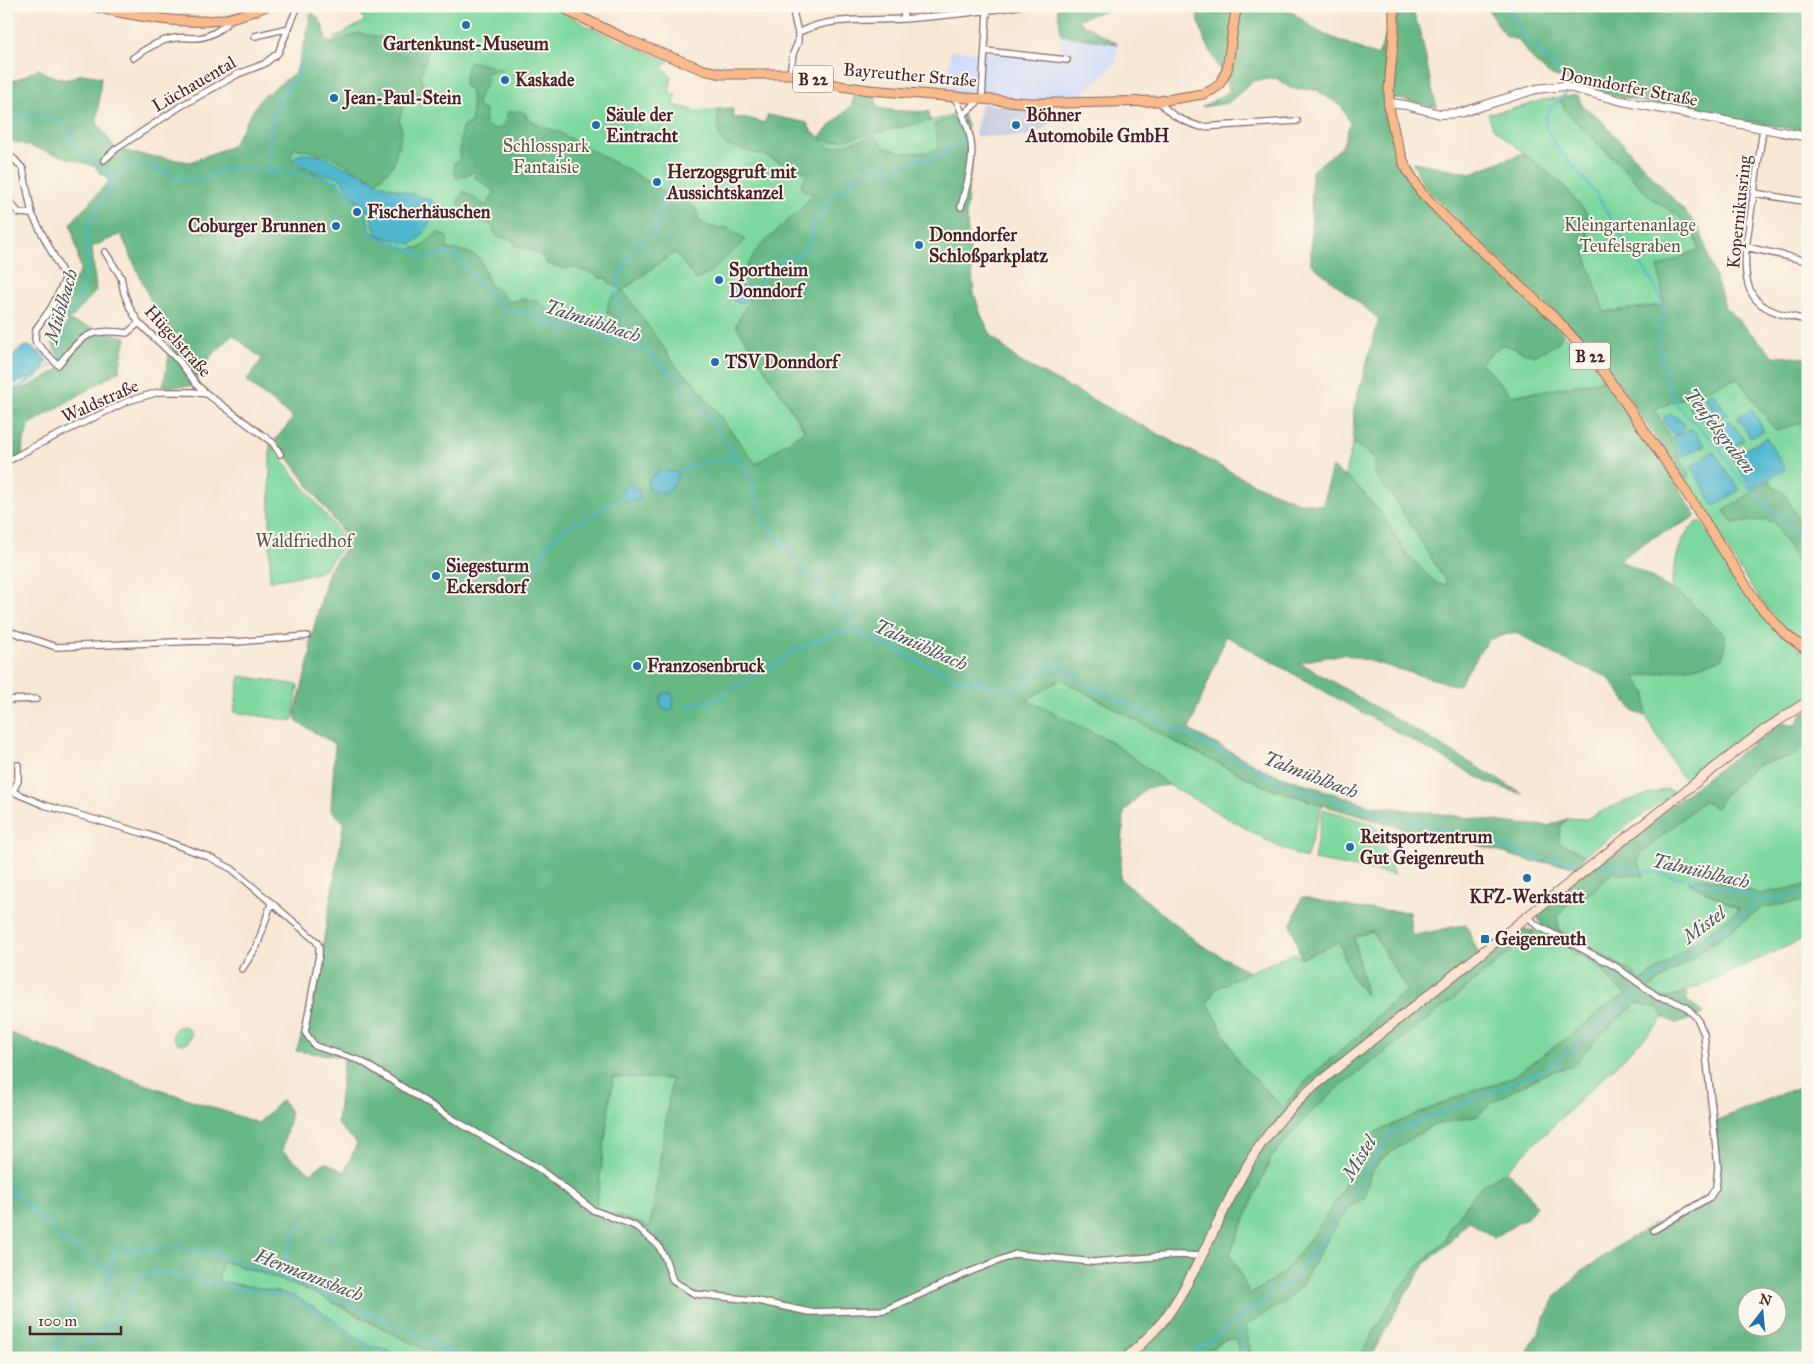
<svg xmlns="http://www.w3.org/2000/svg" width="1814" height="1364" font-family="'IM FELL Great Primer',serif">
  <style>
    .built { fill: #cfdaf9 }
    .industrial { fill: #bac4de }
    .green { fill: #7dd89e; stroke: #647c64; fill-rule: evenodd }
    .forest { fill: #66b885; stroke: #586c58; fill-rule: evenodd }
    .water { fill: #51b7cf; stroke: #4e6b7d }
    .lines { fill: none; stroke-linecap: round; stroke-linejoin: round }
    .stream { stroke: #51b7cf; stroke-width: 2 }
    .minor-casing { stroke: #876566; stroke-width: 8 }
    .tertiary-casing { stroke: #876566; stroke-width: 10 }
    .secondary-casing { stroke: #876566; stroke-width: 11 }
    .primary-casing { stroke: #876566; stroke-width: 11 }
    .minor { stroke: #fff; stroke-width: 5.5 }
    .tertiary { stroke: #fff; stroke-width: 8 }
    .secondary { stroke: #fde4d1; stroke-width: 9 }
    .primary { stroke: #fabb8c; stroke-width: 9 }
    .poi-dot { fill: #1f6fb2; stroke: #fbf7ec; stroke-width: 2 }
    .labels { text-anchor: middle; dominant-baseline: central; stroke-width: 4; stroke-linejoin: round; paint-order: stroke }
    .shield { fill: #fbf7ec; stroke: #7f6065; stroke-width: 1 }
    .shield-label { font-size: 16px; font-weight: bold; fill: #4a1f2b }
    .poi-label { font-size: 18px; font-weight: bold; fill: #4a1f2b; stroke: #fbf7ec; text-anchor: start }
    .street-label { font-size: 18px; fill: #4a1f2b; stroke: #fbf7ec }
    .park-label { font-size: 18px; fill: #59564e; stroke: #fbf7ec }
    .water-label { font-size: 19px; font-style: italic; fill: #4c5464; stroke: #fbf7ec }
  </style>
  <rect width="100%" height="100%" fill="#fbf7ec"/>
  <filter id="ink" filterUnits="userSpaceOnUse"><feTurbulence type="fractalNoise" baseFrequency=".02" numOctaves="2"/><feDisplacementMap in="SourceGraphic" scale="10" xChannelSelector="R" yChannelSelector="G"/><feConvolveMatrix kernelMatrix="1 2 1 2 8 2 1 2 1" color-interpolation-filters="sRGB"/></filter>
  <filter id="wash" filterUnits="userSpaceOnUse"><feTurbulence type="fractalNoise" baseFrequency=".0096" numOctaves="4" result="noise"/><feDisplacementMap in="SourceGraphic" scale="20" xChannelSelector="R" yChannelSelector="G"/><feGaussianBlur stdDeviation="1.12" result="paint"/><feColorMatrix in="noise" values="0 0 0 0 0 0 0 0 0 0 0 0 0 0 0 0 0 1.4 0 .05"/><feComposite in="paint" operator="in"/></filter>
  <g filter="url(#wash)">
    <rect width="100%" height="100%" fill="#f7e8d4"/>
    <path class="built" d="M1061 35 1118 44 1116 63 1075 101H1030L945 92 951 50 1061 59Z"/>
    <path class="industrial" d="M981 104 1060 109 1059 116 1037 133 1038 137 975 136Z"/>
    <path class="green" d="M356 6H557L585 25 669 61 662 67 672 77 669 92 676 95 674 105 696 111 732 108 734 118H747L764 123 768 115 807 123 811 131 819 137 852 105 855 93 874 95 878 108 896 111 929 112 930 121 962 113 968 128 753 295 736 325 805 431 756 464 693 381 679 370 630 342 336 257 293 188 285 104 335 43V38L365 21ZM678 241 696 280 676 251 622 290Z
      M1559 98 1567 113 1629 174 1651 198 1676 214 1694 231 1699 249 1664 305 1604 312 1585 254 1589 227 1586 212 1561 183 1493 128 1488 114 1525 106 1542 100Z
      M1563 333 1607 380 1512 396 1480 362 1503 344Z
      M1737 378 1776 431 1804 422 1808 426V539L1785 494 1773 486 1733 523 1766 520 1774 522 1800 567 1808 578V645C1763 616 1738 565 1711 521 1702 507 1692 493 1683 479L1689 476 1654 409ZM1692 429 1705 445 1683 456Z
      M1353 443 1375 458 1374 475 1392 495 1448 585 1437 584C1427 575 1415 566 1407 555 1388 529 1373 493 1344 477Z
      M270 444 347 542 324 569 317 573 270 581Z
      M1698 522H1701L1748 595 1796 646 1808 656V696L1687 782 1679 773 1646 716 1635 677 1703 665 1723 658 1688 600 1671 589C1676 565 1676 537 1698 522Z
      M240 676 298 685 293 721 234 712Z
      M1061 679 1181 745 1264 786 1322 805 1306 859 1277 846 1169 785 1112 742 1026 700Z
      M1808 743V885L1760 894 1702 877 1688 883 1740 909 1639 984 1576 940 1559 931 1557 915 1568 905 1592 892 1612 873 1644 875 1638 861 1642 853 1703 801 1716 808 1726 793 1743 779 1756 765 1792 756Z
      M1667 789 1675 792 1585 855 1558 842 1561 825 1569 818 1586 819 1620 803Z
      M1323 809 1373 824 1380 834 1394 875 1314 860Z
      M1808 901V937L1671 998 1658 997 1647 990 1763 907Z
      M1372 931 1407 990 1376 1017 1364 1031 1313 1074 1282 1107 1239 1063 1207 1003 1215 989 1249 972 1295 953 1301 958 1339 942 1351 975 1365 994 1354 937Z
      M1536 931 1545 933 1575 953 1594 963 1603 970 1614 985 1627 994 1605 1007 1578 1030 1520 1072 1498 1084 1473 1090 1376 1132 1360 1157 1338 1198 1314 1234 1282 1274 1250 1295 1230 1253 1271 1158 1309 1114 1337 1089 1447 1004Z
      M1637 1003 1658 1008 1665 1018 1506 1171 1480 1187 1450 1227 1445 1241 1418 1266 1396 1294 1359 1358H1251L1246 1325 1301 1286 1320 1251 1347 1209 1365 1197 1370 1174 1380 1160 1411 1138 1434 1125 1477 1116 1492 1103 1512 1091 1547 1073 1573 1066 1598 1037Z
      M173 1035a9 9 0 1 1 18 0a9 9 0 1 1-18 0Z
      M613 1077 673 1079 650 1227 595 1208Z
      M221 1261 252 1270 315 1293 392 1334 443 1358H408L390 1352 367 1344 314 1307 294 1297 265 1289 218 1281Z
      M1226 1339H1236L1240 1358H1197Z"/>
    <path class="forest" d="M1057 6H1119L1076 20 1118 44 1061 35Z
      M1195 6H1284L1319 32 1378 56 1386 35 1390 6H1410C1426 37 1426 74 1437 107L1393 98 1383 102 1399 160 1437 213 1563 333 1558 343 1534 356 1503 344 1481 362 1512 396 1607 380 1670 473 1696 516 1686 522 1650 539 1619 560 1643 572 1688 600 1726 636 1723 658 1703 665 1635 677 1646 693V716L1634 712 1608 677 1561 658 1515 632 1488 640 1458 686 1344 654 1299 662 1525 795 1488 783 1226 636 1189 730 1269 772 1368 805 1519 824 1548 826 1569 818 1561 825 1558 842 1585 855 1578 866 1530 861 1455 838 1454 843 1322 805 1265 786 1181 745 1061 679 1027 700 1112 742 1169 785 1146 788 1124 812 1120 879 1198 943 1249 972 1215 989 1208 1003 1239 1063 1282 1107 1313 1074 1364 1031 1376 1017 1407 990 1372 931 1354 937 1366 995 1351 975 1339 942 1301 958 1291 925 1302 897 1356 908 1409 912 1412 936 1466 924 1480 957 1521 929 1536 931 1447 1004 1337 1089 1309 1114 1271 1158 1230 1253 1250 1295 1282 1274 1314 1234 1338 1198 1360 1157 1376 1132 1473 1090 1498 1084 1520 1072 1578 1030 1605 1007 1627 994 1614 985 1603 970 1594 963 1575 953 1545 933 1535 911C1617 847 1698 782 1783 722L1796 725 1804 711 1808 710V743L1792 756 1756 765 1743 779 1726 793 1716 808 1703 801 1642 853 1638 861 1644 876 1612 873 1592 892 1568 905 1557 916 1559 931 1634 973 1639 983 1740 909 1688 883 1702 877 1760 894 1808 885V901L1763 907 1648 989C1663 1001 1668 999 1685 992L1689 995 1686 997 1688 1002 1697 1007 1704 1014 1677 1024 1665 1018 1658 1008 1637 1003 1598 1037 1573 1066 1547 1073 1512 1091 1492 1103 1477 1116 1434 1125 1411 1138 1380 1160 1370 1174 1365 1197 1347 1209 1320 1251 1301 1286 1285 1302 1246 1325 1251 1358H1240L1236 1339H1226L1197 1358H443C400 1339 359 1314 316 1294 286 1280 253 1270 222 1261L218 1281 265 1289 294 1296 314 1307 367 1344 408 1358H6V1031L81 1062 258 1123 282 1100 291 1113 282 1151 311 1173 325 1162 345 1172 357 1143 337 1124 344 1057 296 1051 312 1008 344 822 331 810 335 744 297 722 295 714 311 652 310 642 329 570 350 542 275 440 293 418 246 381 262 359 233 335 210 357 193 386 163 387 171 346 121 234 92 247 96 291 69 321 126 337 119 371 29 425 22 448 23 461 6 465V393L32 385 63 367 52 343 69 322 56 310 81 270 71 223 109 181 94 166 6 139V81L9 83 39 69 49 75 66 80 81 74 101 77 97 123 115 148 137 154 190 162 232 146 260 99 296 72 307 34 310 14 313 13C321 19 326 31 326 41L335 43 358 33 427 47 426 59 421 75 424 92 415 101 404 104 399 121 402 130 393 166 377 182 329 155 294 148 291 157 295 166 337 181 363 206 371 232 407 249 421 247 438 232 447 237V249L465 251 480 258 490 286 498 289 508 302 522 299 537 301 553 314 570 323 585 316 591 323C605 319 601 323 611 328 614 329 617 329 620 330L619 319 607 313C608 297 609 298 622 290L608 282 607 278H599L595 274 572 267 567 269 547 264C543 252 527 249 516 246L512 239 497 237 492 225 480 221 473 213 464 209 459 205 458 200 464 191 486 206 495 192 474 177 476 174 474 172 457 178 454 173V163L459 161 462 128 467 124 471 123C473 111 472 101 470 89L464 86 467 65 471 61 503 70 485 73 484 75 488 78C485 91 478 91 477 106L486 111C483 122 485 130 499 129L503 126 508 112 520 111 525 113 528 119 539 125 558 132 628 170 663 191 689 201 696 209 699 221 710 227 729 228 745 240 708 274 696 280 675 252 623 290 679 370 693 381 756 464 805 430 736 325 752 295 741 275 760 246 804 206 813 193 803 190 801 183 808 173 784 164 769 157 726 145C715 135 719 123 717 109L732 108 734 118H747L764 123 768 115 807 123 811 131 819 137 852 105 855 93 874 95 878 108 896 111 929 112 930 121 832 142 820 138 830 148 875 136 885 148 907 153 929 152 939 147 934 125 942 121 963 115 972 151 966 213 974 293 981 315 991 335 1019 361 1254 484 1296 501 1323 506 1332 466 1344 477 1352 481 1381 513 1408 556 1437 584 1448 585 1392 495 1374 475 1375 458 1353 443 1354 408 1379 319 1311 264 1312 171 1342 147 1350 123 1342 107 1317 90 1290 88 1276 78 1253 81 1228 103 1202 107 1230 91 1203 36ZM613 1077 672 1079 650 1227 596 1208Z
      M1486 6H1808V132L1697 113 1591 91 1584 86 1549 74 1534 61 1518 40 1505 36Z
      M1578 95 1582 106 1598 117 1699 227 1725 307 1774 356 1808 358V426L1803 422 1776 431 1737 378 1654 409 1690 476 1683 479 1624 391 1608 371 1566 324 1430 193 1422 183 1413 162 1471 173 1523 153 1561 183 1586 212 1589 227 1585 254 1604 312 1664 305 1658 267 1699 249 1694 231 1676 214 1651 198 1629 174 1567 113 1559 98Z
      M1770 480 1773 486 1785 494 1808 539V578L1800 567 1774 522 1766 520 1733 523 1724 511Z
      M1808 1083V1358H1525L1556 1296 1580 1273 1619 1245 1655 1224 1665 1225 1711 1198 1717 1188 1715 1121ZM1746 1296H1776V1326H1746Z
      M1506 1171 1525 1188 1536 1206 1528 1217 1494 1238 1468 1220 1447 1245 1426 1263 1405 1295 1370 1358H1359L1396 1294 1418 1266 1445 1241 1450 1227 1480 1187Z"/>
    <path class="water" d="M303 154 317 155 328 158 344 167 361 173 377 183 431 200 435 203C433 219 427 234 412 244L388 238 376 233 370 214 339 177 314 171 297 163 294 160 296 156Z
      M731 294a9 9 0 1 1 18 0a9 9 0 1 1-18 0Z
      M25 346H29L41 353 47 361C41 378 21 381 6 387 6 366 5 357 25 346Z
      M1711 390 1728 414 1720 418 1705 397Z
      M1698 399 1714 419 1707 425 1688 407Z
      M1752 409 1764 431 1750 437 1738 418Z
      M1671 414 1684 423V428L1676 434 1671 432 1663 421 1664 417Z
      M1730 420 1744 440 1729 451 1712 430Z
      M1690 429 1693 430 1705 445 1683 456 1672 437Z
      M1767 438 1785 469 1752 489 1731 457Z
      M1713 451 1740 490 1714 506 1691 466Z
      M661 470 678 473 676 482 666 494 649 490 648 480Z
      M631 485 639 490 640 500 625 502 621 489Z
      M666 693H671C674 699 675 704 672 710L668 711 663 709 660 704 661 696Z"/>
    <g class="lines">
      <path class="stream" d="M1506 6 1520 32 1567 80V83
        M1567 88V92L1549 111 1545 120 1547 130 1554 143 1595 192 1621 236 1649 276 1660 296 1665 314 1657 330 1660 352 1665 378 1678 406 1699 428 1717 444 1733 470 1747 487 1763 499 1786 523 1808 560
        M6 114 25 117 41 116 56 120 69 131 73 141 98 164
        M961 144 965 137
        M269 149 272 118 286 87 297 77 304 55
        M268 152 271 174
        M665 160 666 152
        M868 166 875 163 889 170 895 171 905 164 921 158 930 160 942 158 945 151 955 147
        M119 174 128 166 142 164 189 180 201 181 215 174 222 169 236 168H248L271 174 283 171 328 178 339 184 362 209 369 234 412 250 423 258H429L446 253 458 257 474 279 501 308 511 312H526L553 325 573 329 580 327 602 333 609 338 619 341 623 340 640 348 689 388 749 475 763 519 812 579 837 598 856 631 954 678 1011 690 1056 663 1092 688 1138 708 1156 720 1229 754 1275 780 1363 810 1417 821 1542 859 1589 863
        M826 207 825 204 832 195 849 187 851 180 867 168
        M655 232C654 213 665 198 670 180L663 173 661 168 665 161
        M746 287 757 286 762 289 764 285 761 281 764 275 776 268 778 263 788 256 794 257 799 255C802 247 810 247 813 240L810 238 813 235C809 222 820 219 826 210
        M617 289C622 262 631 248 655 234
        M613 290 617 303
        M618 305 624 330 623 340
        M58 360 61 355 65 327 85 284 87 273 89 260 86 237 91 219 108 192 115 174 107 171 101 166
        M6 393 30 381 52 365
        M676 474C697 462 712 459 736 457
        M533 571 549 543 565 528 588 518 625 495
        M684 708 719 697 769 669 790 653 835 633 855 629
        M1598 864C1654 871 1708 881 1762 900
        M1649 982 1762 900 1808 892
        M6 1180 11 1189 40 1216 60 1238 100 1265 110 1268
        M327 1235 337 1239
        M115 1251 116 1248 130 1250 176 1247 214 1254 329 1295 406 1329 455 1355H478L488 1358
        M281 1278C284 1255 294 1238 304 1218
        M1239 1319 1244 1358
        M45 1358 58 1346 63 1328 74 1304 100 1291 109 1284 110 1268 115 1253
        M76 1358 80 1349 110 1322 120 1308 129 1290 138 1279 150 1274 169 1273 217 1284 268 1292 295 1299 325 1316 366 1344 400 1358
        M1186 1358 1289 1282 1321 1244 1391 1133 1549 1068 1641 990"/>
    </g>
  </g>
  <g filter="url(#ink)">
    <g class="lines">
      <g class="minor-casing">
        <path id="minor" d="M903 6 904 19
          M798 33C829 16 869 21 903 19 942 16 980 12 1018 6
          M255 36 289 28
          M985 51 1067 60
          M133 58C145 49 160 40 175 38 181 37 188 38 195 38 210 38 222 29 232 18
          M790 74 793 54 798 42V33L794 16V6
          M954 96C979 144 974 158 961 207
          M1160 101C1167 115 1186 122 1201 127L1297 121
          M963 115 982 98 987 11
          M1763 129 1746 247C1742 301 1758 311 1808 320
          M6 155 14 159 23 169 32 214 63 274 65 280 51 308 36 329 35 339 36 343 58 365C83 335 88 328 127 333L139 323
          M104 160 116 149 181 106 238 74 264 64 278 53 298 6
          M1754 193 1808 202
          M6 198 19 213 32 214
          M1746 247 1808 261
          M105 252 121 277 124 293 130 308 139 323 180 362 197 385 207 394
          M6 462 33 447 128 401 159 392H192L207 394 273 443 280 454
          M6 630 56 647 198 641 236 642 307 636
          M6 700 37 699
          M6 789 44 805 149 835 209 857 232 869 316 941 319 946V955L305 1032 315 1046 361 1061 456 1121 538 1168 593 1210 635 1226 658 1245 665 1258 673 1281 695 1294 753 1300 809 1312 885 1310 972 1271 1016 1254 1093 1262 1177 1255 1202 1256
          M13 791 18 781V765
          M1528 916 1536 925 1615 966 1658 997 1671 1000 1686 1007 1697 1018 1704 1034 1718 1167 1716 1187 1710 1197 1654 1230
          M242 969 257 946 271 904"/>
      </g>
      <g class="tertiary-casing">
        <path id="tertiary" d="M1388 103 1406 105 1440 114 1460 113 1536 89 1564 86 1622 101 1808 137"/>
      </g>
      <g class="secondary-casing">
        <path id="secondary" d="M1126 1358C1140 1345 1155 1332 1166 1317 1202 1266 1222 1205 1255 1153 1271 1128 1291 1107 1313 1087L1704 776 1763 731 1808 701"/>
      </g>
      <g class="primary-casing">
        <path id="primary" d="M92 6C127 15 183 25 219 20 235 18 252 12 267 6
          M562 6 572 13 628 40 704 70 723 74H790L840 86 870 90 1030 103H1061L1160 101 1203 94 1212 90 1219 85 1227 70 1235 15 1239 6
          M1394 6V33L1389 88V108L1395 136 1405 166 1421 192 1445 217 1557 320 1604 372 1679 481 1757 603 1785 634 1808 651"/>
      </g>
      <use href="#minor" class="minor"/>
      <use href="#tertiary" class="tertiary"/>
      <use href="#secondary" class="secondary"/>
      <use href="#primary" class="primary"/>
    </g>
  </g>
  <g class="poi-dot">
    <circle cx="466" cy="25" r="5"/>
    <circle cx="505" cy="80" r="5"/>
    <circle cx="334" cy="98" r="5"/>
    <circle cx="596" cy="125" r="5"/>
    <circle cx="1016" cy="125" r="5"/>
    <circle cx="657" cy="182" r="5"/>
    <circle cx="357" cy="212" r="5"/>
    <circle cx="336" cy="226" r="5"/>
    <circle cx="919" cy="245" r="5"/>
    <circle cx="719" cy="280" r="5"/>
    <circle cx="715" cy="362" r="5"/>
    <circle cx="436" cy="576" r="5"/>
    <circle cx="637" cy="666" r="5"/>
    <circle cx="1350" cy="847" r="5"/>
    <circle cx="1527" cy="878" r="5"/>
    <rect x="1480" y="934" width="10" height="10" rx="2.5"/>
  </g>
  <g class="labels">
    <g class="shield">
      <rect x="793" y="65.5" width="40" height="27" rx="4"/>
      <rect x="1570" y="342.5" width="40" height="27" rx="4"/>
    </g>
    <g class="shield-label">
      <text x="813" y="79">B 22</text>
      <text x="1590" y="356">B 22</text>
    </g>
    <g class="poi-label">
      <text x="466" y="44" text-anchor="middle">Gartenkunst-Museum</text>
      <text x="515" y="80">Kaskade</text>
      <text x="344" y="98">Jean-Paul-Stein</text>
      <text x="606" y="115">Säule der<tspan x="606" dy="21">Eintracht</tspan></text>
      <text x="1026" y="115">Böhner<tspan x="1026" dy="21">Automobile GmbH</tspan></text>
      <text x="667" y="172">Herzogsgruft mit<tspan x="667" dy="21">Aussichtskanzel</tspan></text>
      <text x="367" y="212">Fischerhäuschen</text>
      <text x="326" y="226" text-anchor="end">Coburger Brunnen</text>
      <text x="929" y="235">Donndorfer<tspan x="929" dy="21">Schloßparkplatz</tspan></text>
      <text x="729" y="270">Sportheim<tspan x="729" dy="21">Donndorf</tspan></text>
      <text x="725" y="362">TSV Donndorf</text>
      <text x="446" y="566">Siegesturm<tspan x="446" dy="21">Eckersdorf</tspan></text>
      <text x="647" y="666">Franzosenbruck</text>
      <text x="1360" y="837">Reitsportzentrum<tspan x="1360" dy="21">Gut Geigenreuth</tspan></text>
      <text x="1527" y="897" text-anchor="middle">KFZ-Werkstatt</text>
      <text x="1495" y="939">Geigenreuth</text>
    </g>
    <g class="street-label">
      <text transform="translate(910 75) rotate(5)">Bayreuther Straße</text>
      <text transform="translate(194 84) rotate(-30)">Lüchauental</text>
      <text transform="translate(1629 87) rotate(11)">Donndorfer Straße</text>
      <text transform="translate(1739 212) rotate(-84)">Kopernikusring</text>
      <text transform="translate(178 341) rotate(48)">Hügelstraße</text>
      <text transform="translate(100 401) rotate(-24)">Waldstraße</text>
    </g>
    <g class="park-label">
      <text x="546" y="146">Schlosspark<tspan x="546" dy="21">Fantaisie</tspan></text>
      <text x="1630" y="225">Kleingartenanlage<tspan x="1630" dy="21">Teufelsgraben</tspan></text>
      <text x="304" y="541">Waldfriedhof</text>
    </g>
    <g class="water-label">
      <text transform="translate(61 306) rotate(-74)">Mühlbach</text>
      <text transform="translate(593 321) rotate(18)">Talmühlbach</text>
      <text transform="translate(1720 431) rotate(52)">Teufelsgraben</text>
      <text transform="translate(921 645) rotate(24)">Talmühlbach</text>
      <text transform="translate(1311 775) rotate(21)">Talmühlbach</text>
      <text transform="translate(1701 871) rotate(13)">Talmühlbach</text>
      <text transform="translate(1704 925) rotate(-36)">Mistel</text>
      <text transform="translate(1359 1158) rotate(-58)">Mistel</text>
      <text transform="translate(309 1275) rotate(21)">Hermannsbach</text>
    </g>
  </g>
  <rect width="1814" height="1364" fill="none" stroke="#fbf7ec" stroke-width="25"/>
  <g transform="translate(1762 1312) rotate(16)"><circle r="24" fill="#fbf7ec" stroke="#b4a19f"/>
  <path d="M0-4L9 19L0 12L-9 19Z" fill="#1f6fb2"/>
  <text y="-8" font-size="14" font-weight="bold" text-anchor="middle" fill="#4a1f2b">N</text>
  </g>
  <path d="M30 1326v8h91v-8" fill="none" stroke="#4a1f2b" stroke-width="2.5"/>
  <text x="38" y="1326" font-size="15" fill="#4a1f2b" stroke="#fbf7ec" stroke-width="4" paint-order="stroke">100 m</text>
</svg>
